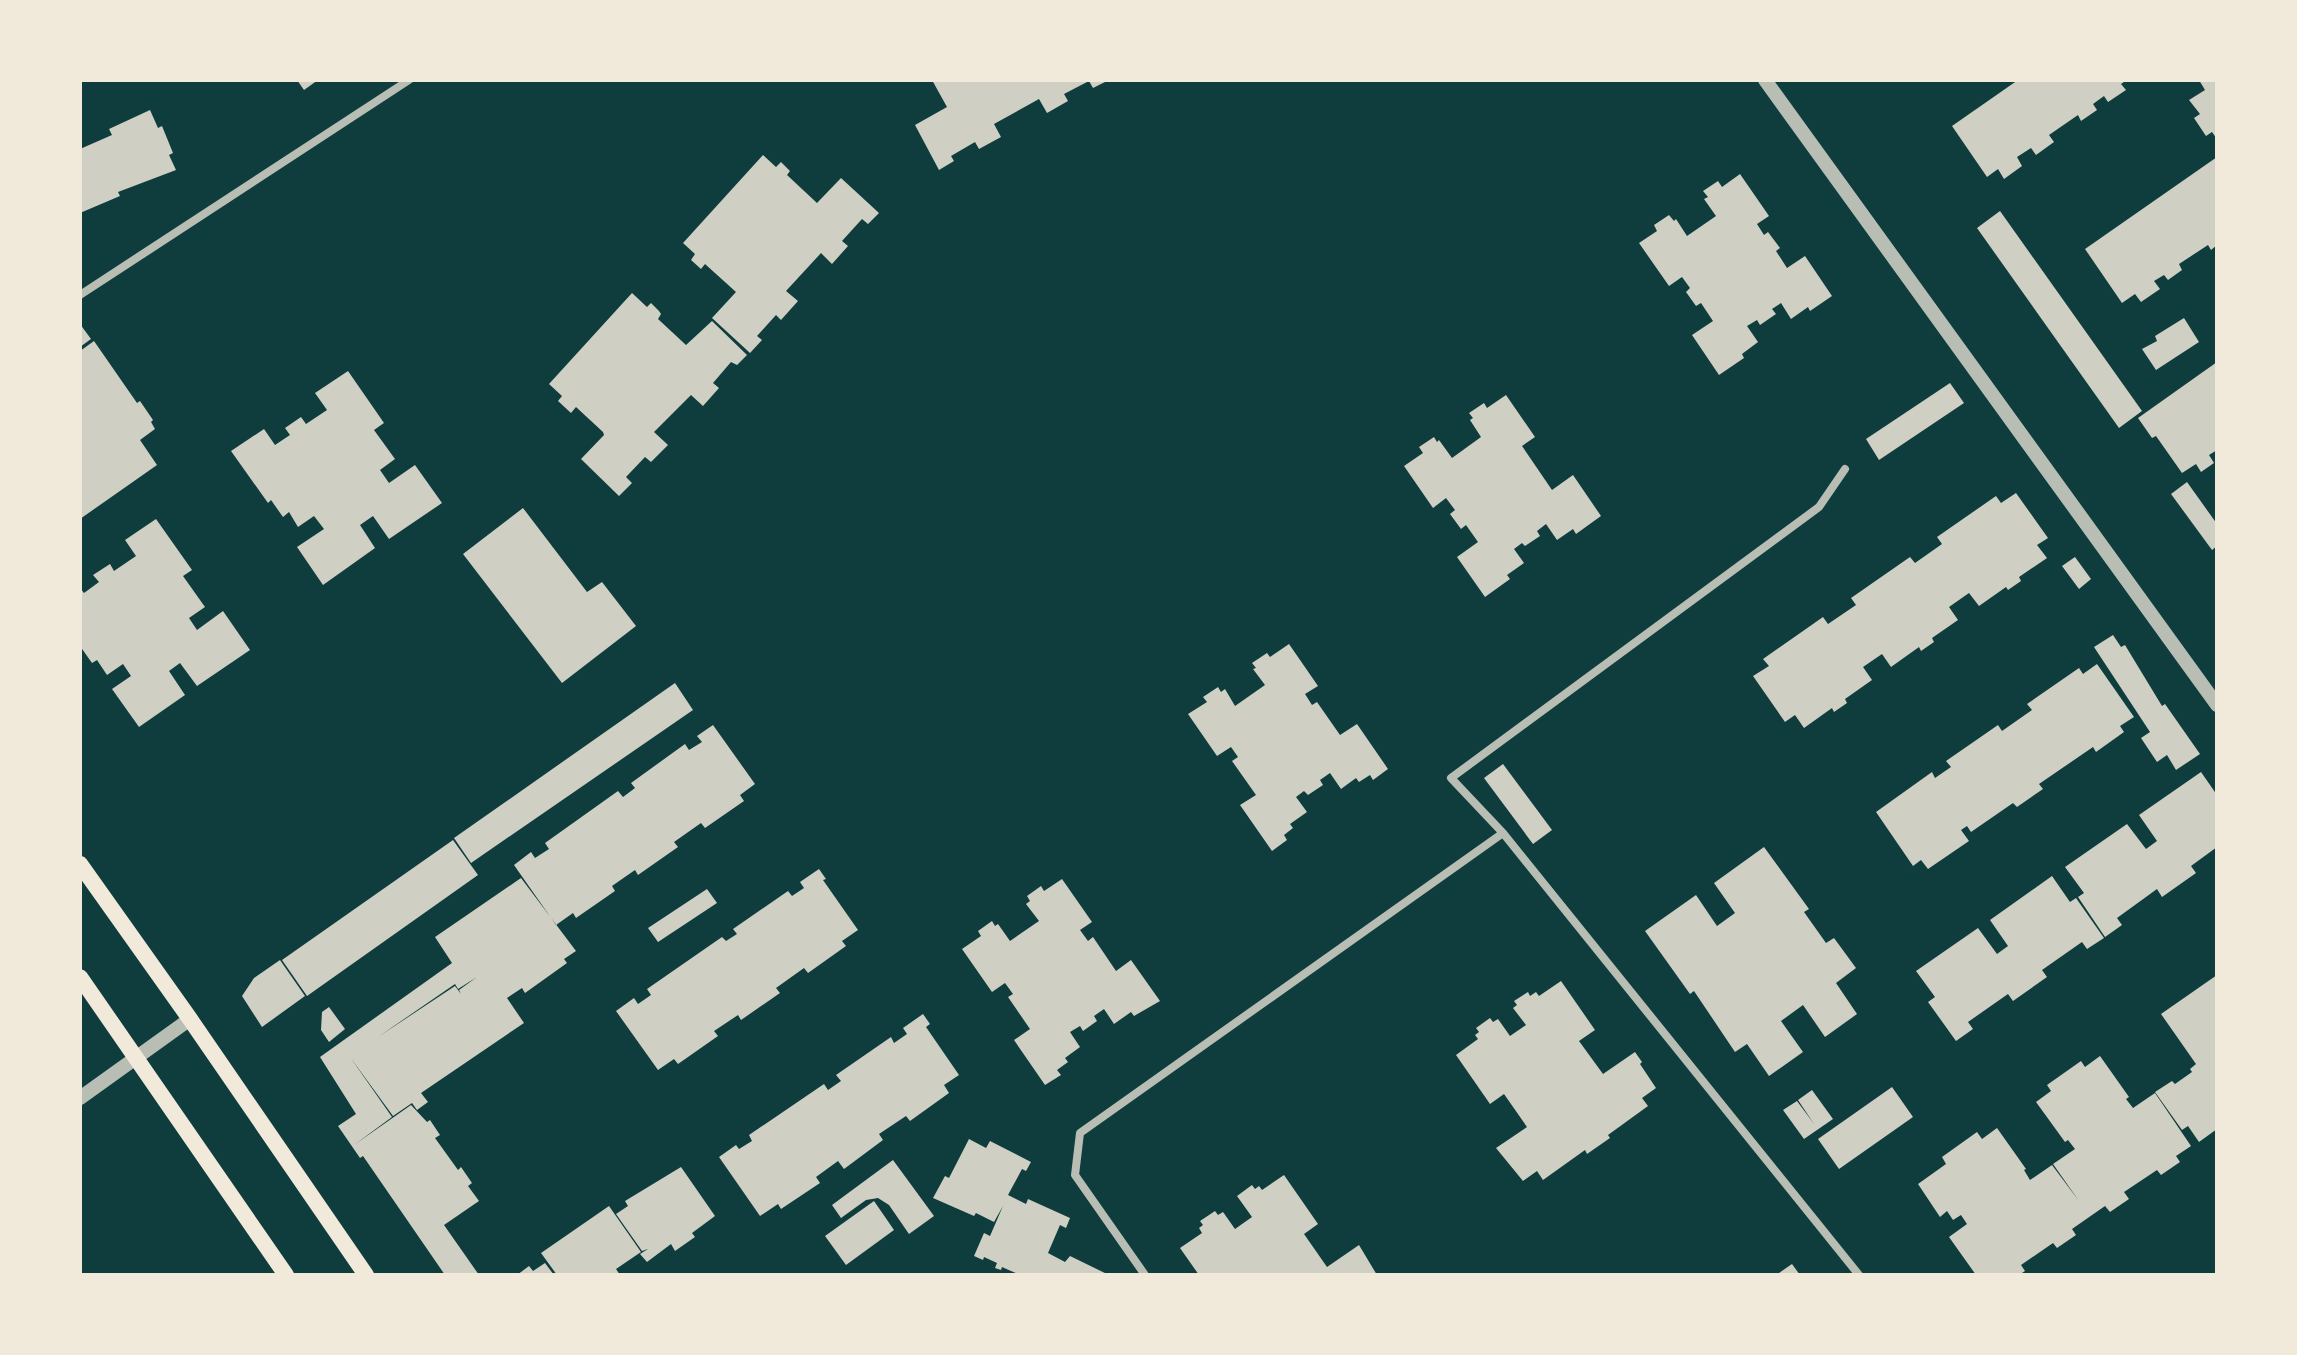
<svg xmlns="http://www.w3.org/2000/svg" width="2297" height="1355" font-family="Lato,sans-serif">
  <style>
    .building { fill: #cfcfc3; fill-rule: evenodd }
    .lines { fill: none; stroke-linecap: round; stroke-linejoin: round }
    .minor { stroke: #b8beb3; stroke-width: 8 }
    .tertiary { stroke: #b8beb3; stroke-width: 14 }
    .secondary { stroke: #f1e9da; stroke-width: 16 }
  </style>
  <rect width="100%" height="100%" fill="#0f3d3e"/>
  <path class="building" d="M297 80H318L304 90Z
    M932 80H1109L1093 88 1089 81 1064 94 1068 101 1047 113 1039 99 994 124 1001 137 979 149 975 142 951 156 954 161 939 170 915 125 947 107Z
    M2018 80H2127L2121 84 2126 90 2108 102 2104 96 2093 104 2097 110 2081 121 2078 115 2049 135 2054 142 2036 155 2031 148 2017 157 2022 166 2004 179 1998 169 1987 177 1952 126Z
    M2199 80H2217V139L2212 132 2206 136 2194 118 2200 114 2189 100 2205 90Z
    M150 110 158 128 162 126 173 153 169 155 176 170 118 192 120 196 80 213V149L112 135 109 129Z
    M763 155 776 167 781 162 790 171 787 175 817 203 841 178 879 213 868 224 862 219 842 241 848 246 832 264 821 253 786 291 798 301 781 320 776 315 757 336 762 340 750 353 712 318 736 292 705 264 701 269 691 260 695 254 683 243Z
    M2217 157V245L2211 250 2208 245 2179 264 2182 270 2168 280 2164 275 2154 281 2160 289 2141 302 2135 294 2122 303 2085 249Z
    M1740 174 1769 216 1757 224 1764 235 1768 232 1780 248 1776 251 1787 268 1805 256 1832 296 1810 311 1808 307 1791 319 1781 303 1772 309 1776 314 1760 325 1757 320 1747 326 1758 342 1742 354 1744 358 1719 375 1692 335 1713 321 1701 303 1696 306 1686 292 1690 288 1682 277 1669 286 1639 243 1657 231 1654 225 1669 215 1674 221 1676 219 1687 236 1716 216 1704 199 1708 197 1703 191 1718 181 1722 187Z
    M2000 211 2142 411 2119 428 1977 228Z
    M632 293 647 307 651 303 659 311 661 314 658 319 686 345 712 321 747 355 737 365 731 362 713 383 719 388 703 406 691 395 654 432 668 445 651 462 645 457 626 477 632 483 619 496 581 459 604 435 603 432 576 407 571 413 558 401 562 396 549 384Z
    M2184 318 2199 342 2156 370 2142 349 2157 341 2155 336Z
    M80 324 91 339 80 347Z
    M94 341 137 403 140 401 153 420 151 422 155 429 140 440 157 465 80 519V351Z
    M2217 362V450L2209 455 2214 463 2201 472 2196 464 2182 473 2156 436 2152 438 2138 418Z
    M348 371 384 423 374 430 395 459 380 470 389 483 415 465 442 503 389 539 373 516 360 525 375 548 323 585 297 547 324 529 314 516 298 527 289 512 283 517 271 500 268 503 231 451 264 429 275 445 290 435 285 428 301 417 306 424 327 410 315 393Z
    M1950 383 1964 403 1879 460 1866 439Z
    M1506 395 1535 437 1522 446 1552 490 1573 475 1601 516 1576 534 1573 529 1557 540 1546 524 1537 531 1540 536 1525 546 1522 543 1514 549 1524 563 1507 575 1510 579 1485 597 1457 557 1478 542 1466 525 1461 529 1450 514 1455 510 1446 498 1433 508 1404 466 1423 453 1419 447 1434 437 1437 442 1439 440 1452 458 1481 437 1470 420 1473 418 1469 413 1484 403 1487 408Z
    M2187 482 2217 524V546L2212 550 2171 494Z
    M2016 493 2048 538 2037 545 2047 558 2019 577 2021 581 2008 590 2006 587 1979 606 1969 593 1949 607 1958 620 1932 638 1934 642 1921 651 1919 647 1891 667 1882 654 1863 667 1872 680 1845 699 1847 703 1834 712 1832 708 1804 728 1795 715 1785 722 1753 676 1769 666 1763 659 1823 617 1828 624 1856 605 1851 598 1910 557 1915 563 1942 544 1937 537 1996 496 2001 503Z
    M523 508 587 592 602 582 636 626 562 683 463 554Z
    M156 519 192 570 183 576 205 607 189 618 197 630 223 611 250 650 197 686 180 663 169 671 185 695 139 727 112 689 131 676 123 664 107 675 97 660 92 663 80 646V588L84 593 99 582 93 575 110 564 114 571 136 556 125 540Z
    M2075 557 2091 579 2079 589 2062 566Z
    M2113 635 2121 647 2125 645 2162 706 2165 704 2200 754 2176 770 2167 755 2157 762 2141 738 2150 732 2094 647Z
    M1289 644 1318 686 1305 694 1312 705 1317 702 1340 735 1357 724 1388 769 1373 780 1370 775 1359 782 1356 778 1341 789 1330 773 1320 780 1323 785 1308 795 1304 791 1296 797 1307 812 1290 824 1293 828 1284 835 1287 840 1272 851 1240 805 1256 795 1232 761 1238 757 1231 747 1217 756 1188 714 1207 702 1203 697 1218 687 1221 692 1225 689 1235 706 1265 685 1253 669 1256 668 1252 663 1267 653 1270 657Z
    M2097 664 2134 717 2120 726 2124 732 2096 752 2093 747 2039 784 2043 789 2017 807 2013 803 1971 832 1967 826 1961 830 1969 841 1928 869 1921 860 1913 866 1876 812 1932 772 1935 778 1951 767 1946 761 1998 725 2002 731 2032 710 2027 704 2079 668 2083 674Z
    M675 683 693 710 471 863 454 838Z
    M713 725 755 784 740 795 744 801 705 828 701 823 674 842 678 847 638 875 635 870 612 886 615 891 576 918 573 913 556 925 514 865 531 852 535 858 549 849 545 843 618 791 623 797 635 788 631 783 685 744 689 750 702 742 697 736Z
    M1503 764 1552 830 1533 844 1484 778Z
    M2201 772 2217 795V847L2191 866 2196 873 2162 897 2157 889 2117 918 2122 925 2105 937 2078 897 2084 893 2065 867 2127 824 2146 849 2157 841 2139 815Z
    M453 840 478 875 307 996 282 960Z
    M1764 847 1809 909 1804 912 1826 943 1834 938 1856 968 1836 983 1857 1014 1825 1037 1803 1005 1781 1021 1803 1052 1769 1076 1747 1044 1735 1052 1694 991 1690 994 1645 931 1696 895 1717 926 1735 913 1714 883Z
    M819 869 826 879 823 880 858 930 842 941 846 946 808 973 804 968 776 988 780 993 741 1020 738 1015 714 1031 718 1036 678 1064 674 1059 658 1070 616 1011 634 998 638 1004 651 995 647 989 722 937 726 941 737 934 733 929 788 891 792 896 804 888 800 882Z
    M2052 876 2070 902 2076 898 2104 938 2087 949 2082 942 2042 970 2047 977 2013 1001 2008 994 1968 1022 1973 1029 1956 1041 1928 1002 1935 997 1916 971 1978 928 1997 954 2008 946 1990 920Z
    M521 878 576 951 564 959 567 963 525 993 522 988 507 998 524 1023 421 1093 428 1102 417 1110 412 1103 393 1116 350 1057 392 1117 354 1145 411 1105 427 1122 430 1120 440 1135 435 1138 458 1170 461 1167 472 1183 468 1186 479 1201 444 1225 479 1275H445L363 1156 360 1158 338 1126 356 1114 320 1057 452 963 435 937ZM477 977 459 990 461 994 455 986 378 1037 455 984 458 989Z
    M1062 879 1092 922 1080 930 1088 941 1093 937 1116 971 1131 960 1160 1001 1134 1016 1131 1012 1114 1024 1104 1009 1094 1016 1097 1021 1083 1031 1080 1026 1070 1032 1080 1047 1065 1058 1068 1062 1057 1070 1061 1075 1045 1085 1014 1040 1030 1029 1008 997 1013 994 1005 983 992 992 962 949 981 936 978 931 992 921 995 926 998 924 1010 941 1039 921 1026 904 1030 901 1027 896 1041 886 1044 891Z
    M707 889 717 903 658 942 648 928Z
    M280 960 305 996 262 1027 242 996 254 978Z
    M2217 975V1129L2199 1142 2188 1126 2182 1130 2155 1092 2172 1081 2175 1084 2192 1072 2190 1069 2196 1064 2161 1014Z
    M1561 981 1595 1030 1579 1041 1603 1074 1635 1052 1642 1062 1640 1064 1656 1088 1642 1098 1648 1106 1608 1135 1610 1138 1587 1154 1585 1150 1543 1180 1537 1171 1523 1181 1496 1148 1527 1127 1504 1094 1490 1104 1456 1055 1478 1039 1475 1035 1479 1032 1476 1028 1490 1018 1493 1022 1498 1019 1510 1036 1526 1025 1513 1008 1517 1005 1514 1001 1528 992 1530 996 1536 992 1539 996Z
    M329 1007 345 1029 329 1042 321 1030 322 1012Z
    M923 1014 930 1024 926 1027 959 1075 944 1085 949 1093 910 1121 906 1116 879 1134 883 1140 844 1169 838 1161 816 1177 820 1183 781 1209 778 1204 760 1216 719 1157 736 1145 739 1149 752 1141 749 1135 824 1084 828 1090 841 1081 836 1075 891 1037 894 1043 907 1034 903 1028Z
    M2100 1056 2129 1097 2126 1099 2133 1108 2155 1093 2191 1146 2176 1156 2180 1162 2161 1175 2157 1170 2124 1192 2129 1199 2110 1212 2105 1206 2072 1229 2076 1235 2057 1248 2053 1243 2021 1265 2025 1271 2019 1275H1976L1949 1237 1967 1224 1961 1215 1953 1220 1947 1211 1940 1217 1918 1184 1946 1164 1942 1157 1977 1132 1982 1139 1997 1128 2026 1169 2024 1170 2030 1180 2052 1165 2079 1201 2053 1164 2075 1149 2068 1140 2065 1142 2036 1102 2051 1091 2047 1085 2081 1061 2085 1067Z
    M1892 1087 1913 1117 1839 1169 1818 1139Z
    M1812 1090 1833 1119 1804 1139 1783 1110 1797 1101 1814 1124 1798 1100Z
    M969 1139 986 1148 990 1141 1031 1162 1026 1171 1022 1169 1008 1195 1026 1204 1028 1199 1070 1218 1066 1228 1060 1225 1048 1253 1065 1262 1070 1256 1109 1275H1020L1002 1267 1001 1270 995 1268 997 1263 984 1257 983 1260 974 1256 984 1233 990 1236 1003 1206 994 1222 976 1213 974 1216 933 1198 945 1176 949 1178Z
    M893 1160 934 1216 909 1234 889 1205 878 1198 866 1200 841 1218 832 1205Z
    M681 1167 715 1216 692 1233 695 1237 675 1251 671 1244 647 1262 640 1254 648 1249 642 1251 616 1214 628 1206 625 1201Z
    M1284 1175 1318 1224 1304 1234 1327 1267 1359 1245 1377 1275H1199L1180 1248 1202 1233 1199 1228 1203 1225 1200 1221 1215 1211 1218 1215 1223 1212 1235 1229 1252 1217 1237 1196 1252 1185 1255 1189 1259 1186 1262 1190Z
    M874 1201 894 1230 846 1265 825 1236Z
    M609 1206 641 1252 616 1269 620 1275H557L541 1253Z
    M545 1263 554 1275H517L529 1266 533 1271Z
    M1792 1264 1800 1275H1776Z"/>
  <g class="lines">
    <path class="minor" d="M80 295 409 80
      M1845 469 1819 507 1451 778 1503 833 1859 1275
      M1145 1275 1075 1175 1080 1133 1503 833"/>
    <path class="tertiary" d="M1765 80 2217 705
      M80 1098 190 1019"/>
    <path class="secondary" d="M80 864 190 1019 366 1275
      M80 977 286 1275"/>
  </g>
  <rect width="2297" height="1355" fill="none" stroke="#f1e9da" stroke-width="164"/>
</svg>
